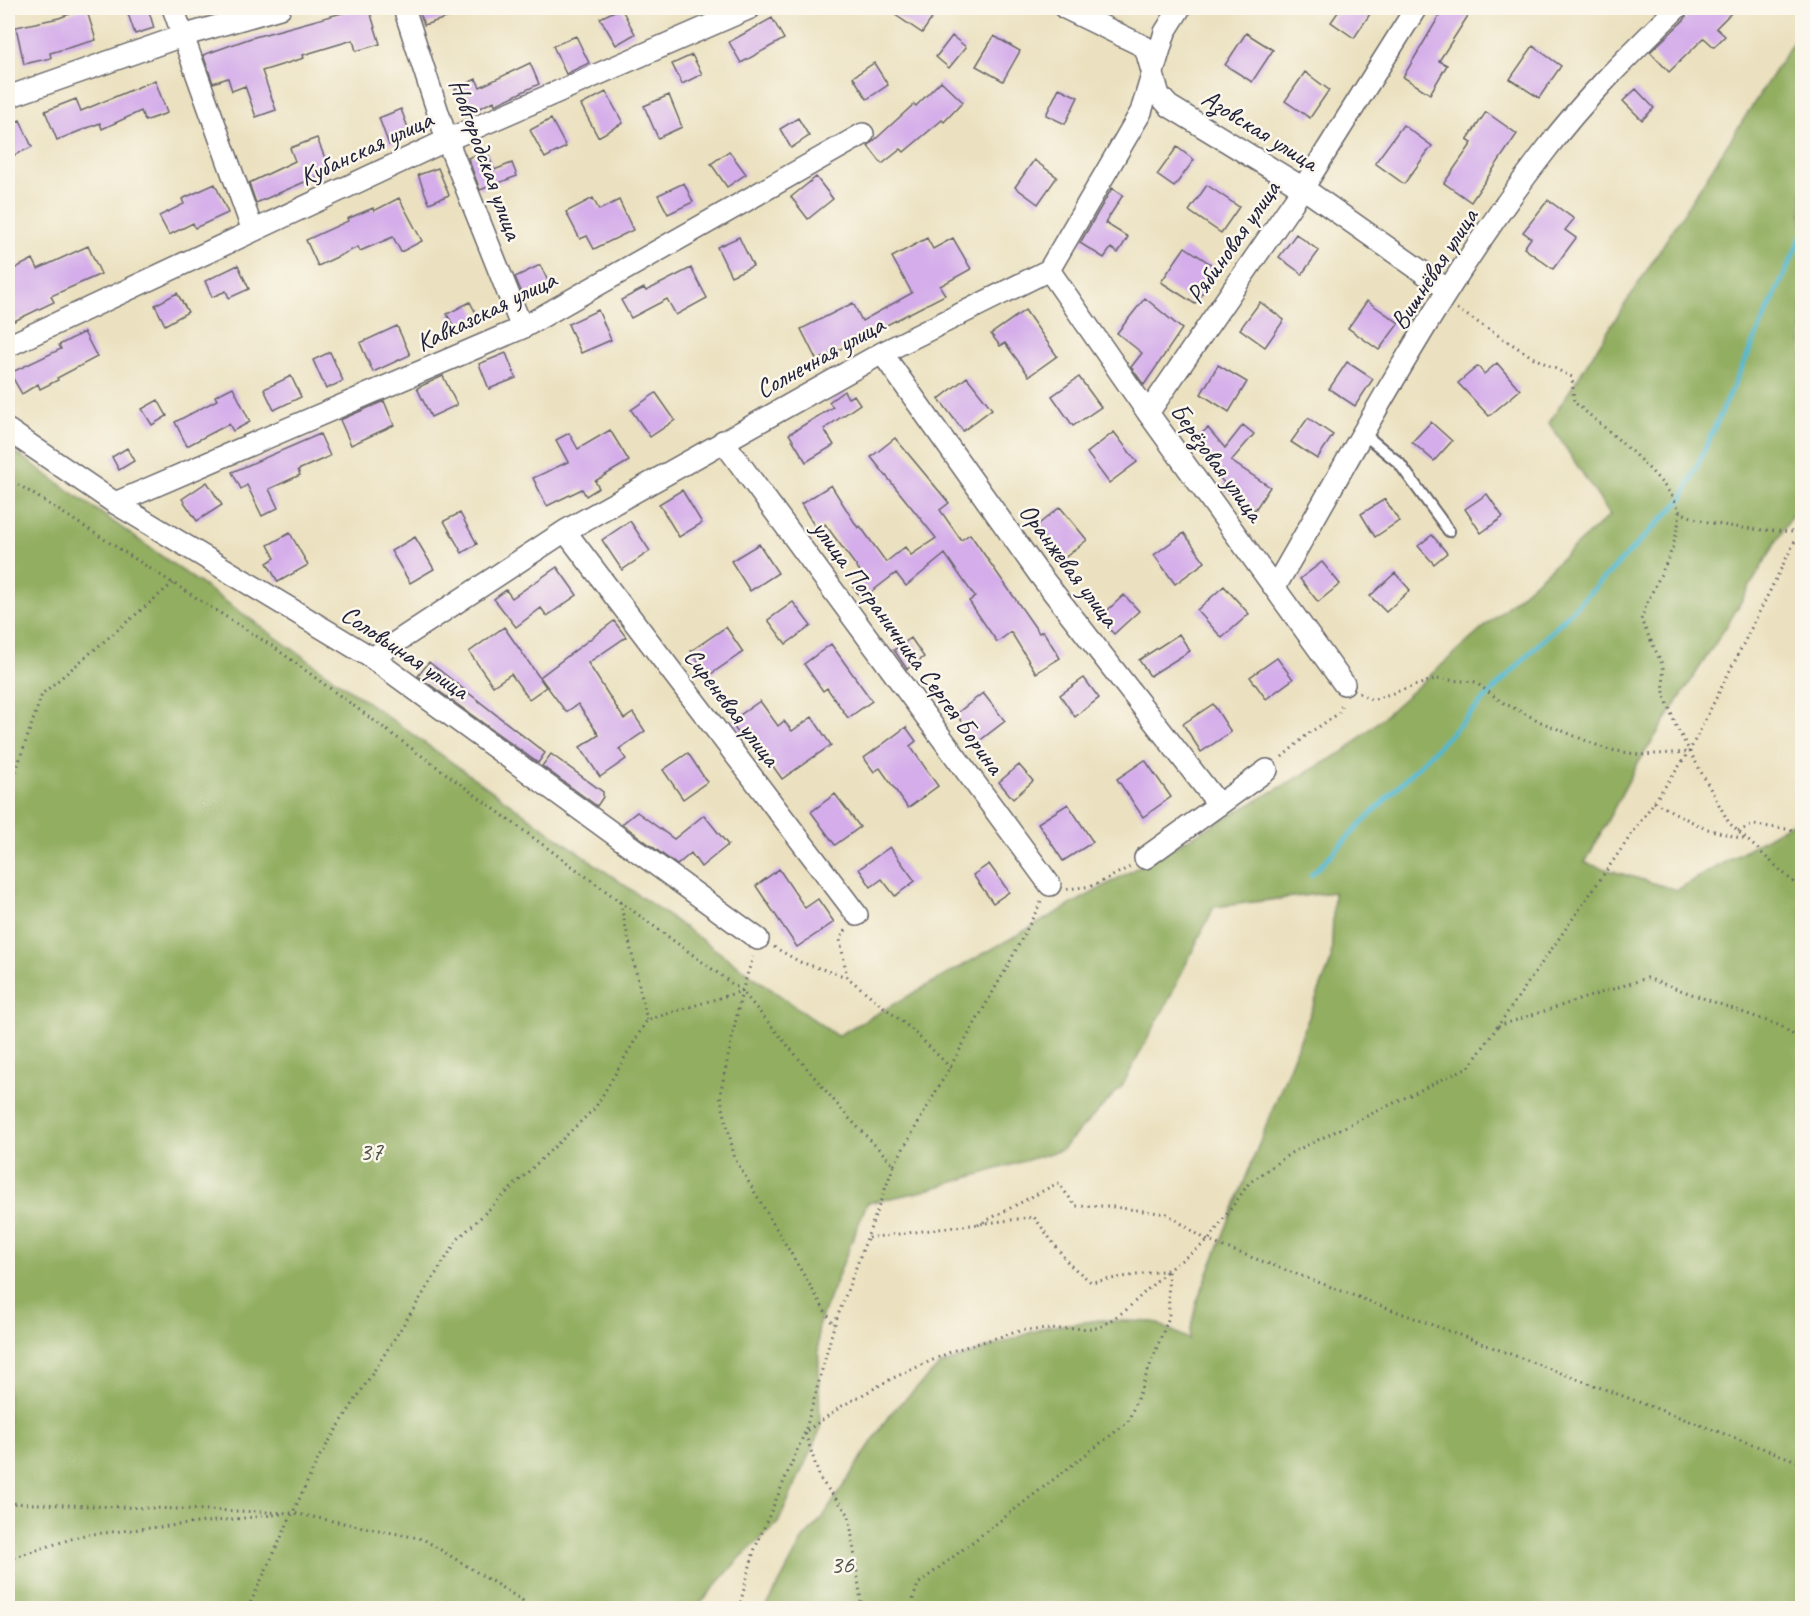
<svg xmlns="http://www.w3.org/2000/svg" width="1810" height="1616" font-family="Caveat,sans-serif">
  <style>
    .forest { fill: #92ae60; stroke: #5a684e; stroke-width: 1.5 }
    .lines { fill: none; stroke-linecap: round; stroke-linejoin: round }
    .stream { stroke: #51b8cf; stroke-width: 5 }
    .building { fill: #d4adea }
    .service-casing { stroke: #68656a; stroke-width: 14 }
    .minor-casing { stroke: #68656a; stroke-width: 24 }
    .path { stroke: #68656a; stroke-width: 3; stroke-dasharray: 1.5 4.5; stroke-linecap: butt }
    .service { stroke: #fff; stroke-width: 10 }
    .minor { stroke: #fff; stroke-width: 21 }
    .labels { text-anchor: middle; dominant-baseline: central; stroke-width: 5; stroke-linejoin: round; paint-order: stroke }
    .street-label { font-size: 26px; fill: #22223b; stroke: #fbf7ec }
    .park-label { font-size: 26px; fill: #4f544a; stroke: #fbf7ec }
  </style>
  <rect width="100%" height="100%" fill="#fbf7ec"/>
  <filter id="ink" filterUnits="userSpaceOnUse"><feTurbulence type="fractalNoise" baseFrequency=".0167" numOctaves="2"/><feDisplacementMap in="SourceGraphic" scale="12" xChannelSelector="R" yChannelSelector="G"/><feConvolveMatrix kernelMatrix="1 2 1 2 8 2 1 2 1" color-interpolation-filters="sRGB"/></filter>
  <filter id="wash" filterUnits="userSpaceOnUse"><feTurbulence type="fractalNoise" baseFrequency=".008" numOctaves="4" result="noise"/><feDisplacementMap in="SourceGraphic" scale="24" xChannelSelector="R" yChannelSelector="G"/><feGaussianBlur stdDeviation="1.35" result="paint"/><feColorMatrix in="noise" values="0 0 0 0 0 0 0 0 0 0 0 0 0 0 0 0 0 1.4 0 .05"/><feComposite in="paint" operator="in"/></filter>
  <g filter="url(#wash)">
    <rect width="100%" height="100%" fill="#ebe1c0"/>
    <path class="forest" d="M1802 28V498L1729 622 1638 763 1585 863 1677 890 1802 817V1608H766L803 1539 823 1517 890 1414 939 1366 1046 1327 1099 1320 1154 1322 1189 1339 1196 1304 1331 961 1334 892 1214 907 1166 1005 1122 1086 1061 1150 920 1192 867 1203 818 1326 820 1430 778 1523 740 1558 696 1608H8V447L837 1036 1345 751 1610 515 1549 423Z"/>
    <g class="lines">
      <path class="stream" d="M1311 875 1682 499 1802 236"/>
    </g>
    <g id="blocks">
      <path class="building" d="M86 8 96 40 50 53 51 58 24 64 16 27 59 18Z
        M126 8H148L154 28 135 34Z
        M360 8H369L380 44 356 51 353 40 303 55 304 58 262 71 276 110 256 117 245 86 232 91 228 78 213 83 203 55 251 38Z
        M418 8H468V11L424 25Z
        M621 8 635 34 616 45 600 18Z
        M885 8H939L922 33Z
        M1341 8H1374L1354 38 1331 22Z
        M1444 8H1473L1439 61 1447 65 1430 94 1403 77Z
        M1689 8H1736L1716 28 1725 36 1714 47 1704 38 1669 72 1650 52 1685 19Z
        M772 18 784 39 741 63 729 42Z
        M1246 33 1273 50 1252 82 1225 65Z
        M576 36 589 63 566 74 553 46Z
        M952 36 966 47 949 68 936 57Z
        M994 36 1020 51 1003 81 976 66Z
        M1533 46 1561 66 1539 98 1510 79Z
        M692 55 702 74 682 84 672 64Z
        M530 63 539 84 495 105 494 101 467 114 455 89 476 79 480 87Z
        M874 63 888 85 867 99 853 77Z
        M1305 72 1329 90 1310 118 1285 101Z
        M155 80 167 113 145 121 141 111 102 129 100 123 57 140 45 111 76 99 81 111Z
        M941 81 963 102 944 122 942 120 904 152 901 149 882 164 868 146 914 104 916 106Z
        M1059 88 1078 97 1065 124 1046 115Z
        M1636 89 1654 108 1642 120 1623 101Z
        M606 92 623 123 598 137 581 105Z
        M669 95 682 127 658 138 644 106Z
        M401 109 411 136 389 145 379 118Z
        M1486 112 1517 134 1471 202 1444 183 1472 143 1467 140Z
        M798 118 809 136 791 148 780 129Z
        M551 119 566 147 545 158 530 130Z
        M20 120 32 147 8 158V125Z
        M1403 125 1432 146 1404 184 1375 163Z
        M317 138 330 171 256 203 249 183 295 161 290 148Z
        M1177 147 1194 160 1174 187 1157 175Z
        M487 151 494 170 512 163 517 176 480 190 468 158Z
        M729 151 746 174 727 187 711 164Z
        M1034 160 1057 177 1038 204 1015 187Z
        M438 168 449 195 429 203 418 175Z
        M816 177 833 199 808 219 791 197Z
        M684 183 693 202 668 214 658 195Z
        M215 184 228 213 195 228 193 223 169 235 159 216 184 204 182 199Z
        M1207 185 1239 207 1221 233 1189 211Z
        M1112 188 1123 195 1105 223 1128 237 1118 253 1111 248 1104 258 1080 243Z
        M399 198 422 241 401 252 393 237 360 251 358 247 318 266 306 240 348 221 347 219 373 208 374 211Z
        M593 198 599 210 619 200 633 230 594 249 587 236 580 239 566 212Z
        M1548 200 1574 219 1565 230 1576 238 1553 269 1524 248 1531 238 1523 232Z
        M1296 234 1319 251 1302 274 1279 257Z
        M739 237 753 266 731 276 717 247Z
        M927 238 933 249 953 238 971 269 940 286 945 295 817 361 801 329 853 303 862 321 912 293 892 257Z
        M88 246 101 274 51 296 54 302 8 324V272L33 259 38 269Z
        M1185 247 1218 269 1195 304 1161 282Z
        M238 265 249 289 229 298 226 291 212 297 205 281Z
        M540 265 551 287 525 300 515 277Z
        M691 268 707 298 676 315 667 299 631 318 621 300 644 288 646 291Z
        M177 293 188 312 165 325 155 305Z
        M1145 298 1182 329 1144 385 1131 367 1142 353 1117 333Z
        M1367 301 1399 323 1379 350 1348 328Z
        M470 302 479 319 456 331 447 314Z
        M1260 302 1284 320 1265 347 1240 329Z
        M598 310 611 340 581 353 568 324Z
        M1025 310 1057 356 1029 376 1005 343 1000 346 991 334Z
        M397 326 410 355 373 372 360 343Z
        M84 332 97 357 57 378 58 380 40 389 38 384 22 394 10 373 61 349 59 345Z
        M330 352 343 381 326 389 313 360Z
        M506 353 516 378 489 389 479 364Z
        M1347 362 1373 379 1355 406 1329 389Z
        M1497 363 1520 390 1489 416 1458 383 1478 366 1484 374Z
        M1218 365 1247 382 1229 412 1201 394Z
        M291 376 301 397 274 410 264 389Z
        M443 376 457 405 431 417 417 388Z
        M967 377 992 409 963 431 939 399Z
        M1079 377 1101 407 1073 426 1052 396Z
        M233 387 250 422 233 431 229 424 187 446 175 422 217 400 215 396Z
        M844 391 848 398 854 395 860 404 824 429 834 445 806 462 789 434 833 407 829 402Z
        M656 393 675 420 650 437 631 410Z
        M158 400 167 416 152 425 142 409Z
        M384 401 394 425 351 445 340 420Z
        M1308 418 1333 435 1317 459 1291 442Z
        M1431 422 1452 441 1434 461 1412 442Z
        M1243 425 1254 434 1231 461 1270 487 1255 510 1221 488 1224 483 1192 441 1208 428 1225 448Z
        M610 430 629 461 595 481 599 488 586 496 582 489 547 506 533 478 568 462 556 440 569 433 578 449Z
        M1114 432 1137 462 1109 483 1087 453Z
        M320 434 330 456 298 470 300 475 269 489 278 508 262 516 247 485 241 489 232 472Z
        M895 438 949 503 940 510 961 540 970 534 1039 633 1043 631 1060 658 1036 673 1011 632 997 642 969 601 975 597 945 554 906 586 896 573 862 599 853 587 865 578 825 524 817 530 801 504 831 485 858 528 860 526 886 562 905 547 911 555 936 538 871 457Z
        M127 448 134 461 119 470 112 457Z
        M207 482 222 505 197 521 182 499Z
        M682 490 702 523 679 537 659 504Z
        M1487 494 1503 517 1481 533 1465 509Z
        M1385 499 1399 521 1375 537 1361 514Z
        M1060 507 1087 540 1062 560 1035 527Z
        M460 513 477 544 462 553 444 521Z
        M630 521 650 551 622 570 602 540Z
        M290 533 308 565 278 582 267 563 275 558 268 545Z
        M1184 533 1205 562 1175 584 1154 555Z
        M1432 535 1447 553 1434 564 1418 546Z
        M415 537 434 569 410 583 391 551Z
        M759 544 778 573 750 591 731 561Z
        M1322 562 1340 584 1318 602 1300 579Z
        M557 567 577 595 547 616 541 608 516 627 494 599 506 590 512 598Z
        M1395 573 1410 590 1386 612 1370 596Z
        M1224 586 1249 614 1222 638 1197 610Z
        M1124 595 1139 611 1114 634 1099 618Z
        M793 602 811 626 786 644 768 620Z
        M614 621 626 637 588 663 624 719 633 713 645 731 619 749 626 759 600 777 580 747 599 735 578 704 566 712 540 677Z
        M504 627 546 687 529 699 511 674 493 686 469 652Z
        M726 627 743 652 708 676 691 651Z
        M1179 634 1190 651 1150 676 1139 660Z
        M911 638 924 657 907 669 894 650Z
        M831 644 872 701 848 718 827 688 823 691 804 664Z
        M1277 658 1293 679 1266 699 1250 677Z
        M429 662 545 753 538 763 418 676Z
        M1084 678 1099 698 1075 717 1060 695Z
        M983 693 1005 721 978 742 956 714Z
        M760 701 778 726 784 721 792 731 812 717 831 745 782 779 748 731 741 737 730 722Z
        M1213 704 1231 732 1201 752 1183 724Z
        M906 727 916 741 910 746 938 786 908 808 880 768 874 772 864 758Z
        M688 753 707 782 683 799 663 770Z
        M551 754 603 792V797L597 806 542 766Z
        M1145 760 1171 797 1143 817 1117 779Z
        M1019 765 1033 781 1013 799 999 782Z
        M835 794 860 827 835 845 811 812Z
        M1068 804 1093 842 1063 861 1038 823Z
        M637 812 674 839 704 815 728 845 701 867 691 853 677 865 622 824Z
        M890 847 915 881 895 896 882 879 871 887 859 869Z
        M989 864 1009 892 993 903 973 875Z
        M779 869 805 908 818 899 834 922 797 947 756 886Z"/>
    </g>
  </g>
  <g filter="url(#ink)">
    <use href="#blocks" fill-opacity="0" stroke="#68656a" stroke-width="1.5"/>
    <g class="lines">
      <g class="service-casing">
        <path id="service" d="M1364 434 1399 463 1449 531"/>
      </g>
      <g class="minor-casing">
        <path id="minor" d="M173 8 253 231
          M404 8 447 140 522 328
          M1065 8 1145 47 1159 95 1169 106 1303 188 1448 290
          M8 97 182 36 280 8
          M1049 270 1148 413 1344 684
          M8 346 447 140 750 8
          M882 353 1039 574 1219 805
          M1148 413 1303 188 1416 8
          M8 430 115 503 372 658 758 939
          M723 441 1050 885
          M115 503 522 328 863 134
          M565 531 857 915
          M1275 587C1360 440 1440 286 1545 151 1584 99 1631 53 1677 8
          M372 658 565 531 882 353 1049 270 1141 112 1165 32 1180 8
          M1145 858 1267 770"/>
      </g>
      <path class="path" d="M1457 309 1532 357 1572 377 1574 402C1598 422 1674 483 1679 512 1680 517 1678 525 1677 530 1672 561 1650 589 1641 620L1663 666 1664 694 1676 726 1729 823 1802 890
        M8 478 275 648 742 991 847 1116 894 1165 867 1238 1034 1217 1069 1264 1091 1282 1168 1270 1208 1241 1249 1183 1291 1153 1470 1066 1689 752 1802 527
        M1679 511C1704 527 1769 531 1800 532
        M1359 693 1372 700 1435 679 1475 682 1502 702 1541 722 1606 749 1640 755 1689 752
        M1282 757 1309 733 1338 714 1343 703
        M8 794 42 694 173 583
        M1654 802 1704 828 1747 840
        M1738 831 1754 825 1802 831
        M1067 889 1093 886 1130 867
        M620 902 647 1020
        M846 930 840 939 847 977 911 1029 951 1068
        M774 947 800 962 847 977
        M742 991 720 1095 735 1159 834 1326
        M1498 1026 1647 978 1781 1026 1802 1041
        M894 1165 1006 969 1041 902
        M978 1225 1058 1183 1076 1206H1106L1167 1214 1208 1241 1802 1463
        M8 1503 293 1513 423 1539 522 1600 526 1608
        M8 1559 84 1535 282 1514
        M248 1608 319 1457 458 1239 595 1108 647 1020 742 991 753 957
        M739 1608 754 1551 805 1432 834 1326 867 1238
        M862 1608 849 1515 820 1479 805 1432 842 1406 893 1378 955 1350 1023 1330 1099 1328 1126 1310 1168 1270 1169 1317 1128 1422 918 1584 910 1608"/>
      <use href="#service" class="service"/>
      <use href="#minor" class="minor"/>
    </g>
  </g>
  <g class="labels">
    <g class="street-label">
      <text transform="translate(1260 130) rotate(32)">Азовская улица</text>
      <text transform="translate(366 148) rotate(-25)">Кубанская улица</text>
      <text transform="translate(486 159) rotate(70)">Новгородская улица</text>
      <text transform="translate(1233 242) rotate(-55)">Рябиновая улица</text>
      <text transform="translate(1434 269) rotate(-57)">Вишнёвая улица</text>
      <text transform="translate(486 311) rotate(-26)">Кавказская улица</text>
      <text transform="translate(820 357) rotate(-29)">Солнечная улица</text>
      <text transform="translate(1217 462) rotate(54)">Берёзовая улица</text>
      <text transform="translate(1069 565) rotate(53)">Оранжевая улица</text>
      <text transform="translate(908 647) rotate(54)">улица Пограничника Сергея Борина</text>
      <text transform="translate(405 652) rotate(34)">Соловьиная улица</text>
      <text transform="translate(732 707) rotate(53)">Сиреневая улица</text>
    </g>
    <g class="park-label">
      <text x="371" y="1151">37</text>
      <text x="842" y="1564">36</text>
    </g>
  </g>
  <rect width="1810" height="1616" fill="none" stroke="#fbf7ec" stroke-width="30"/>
</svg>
